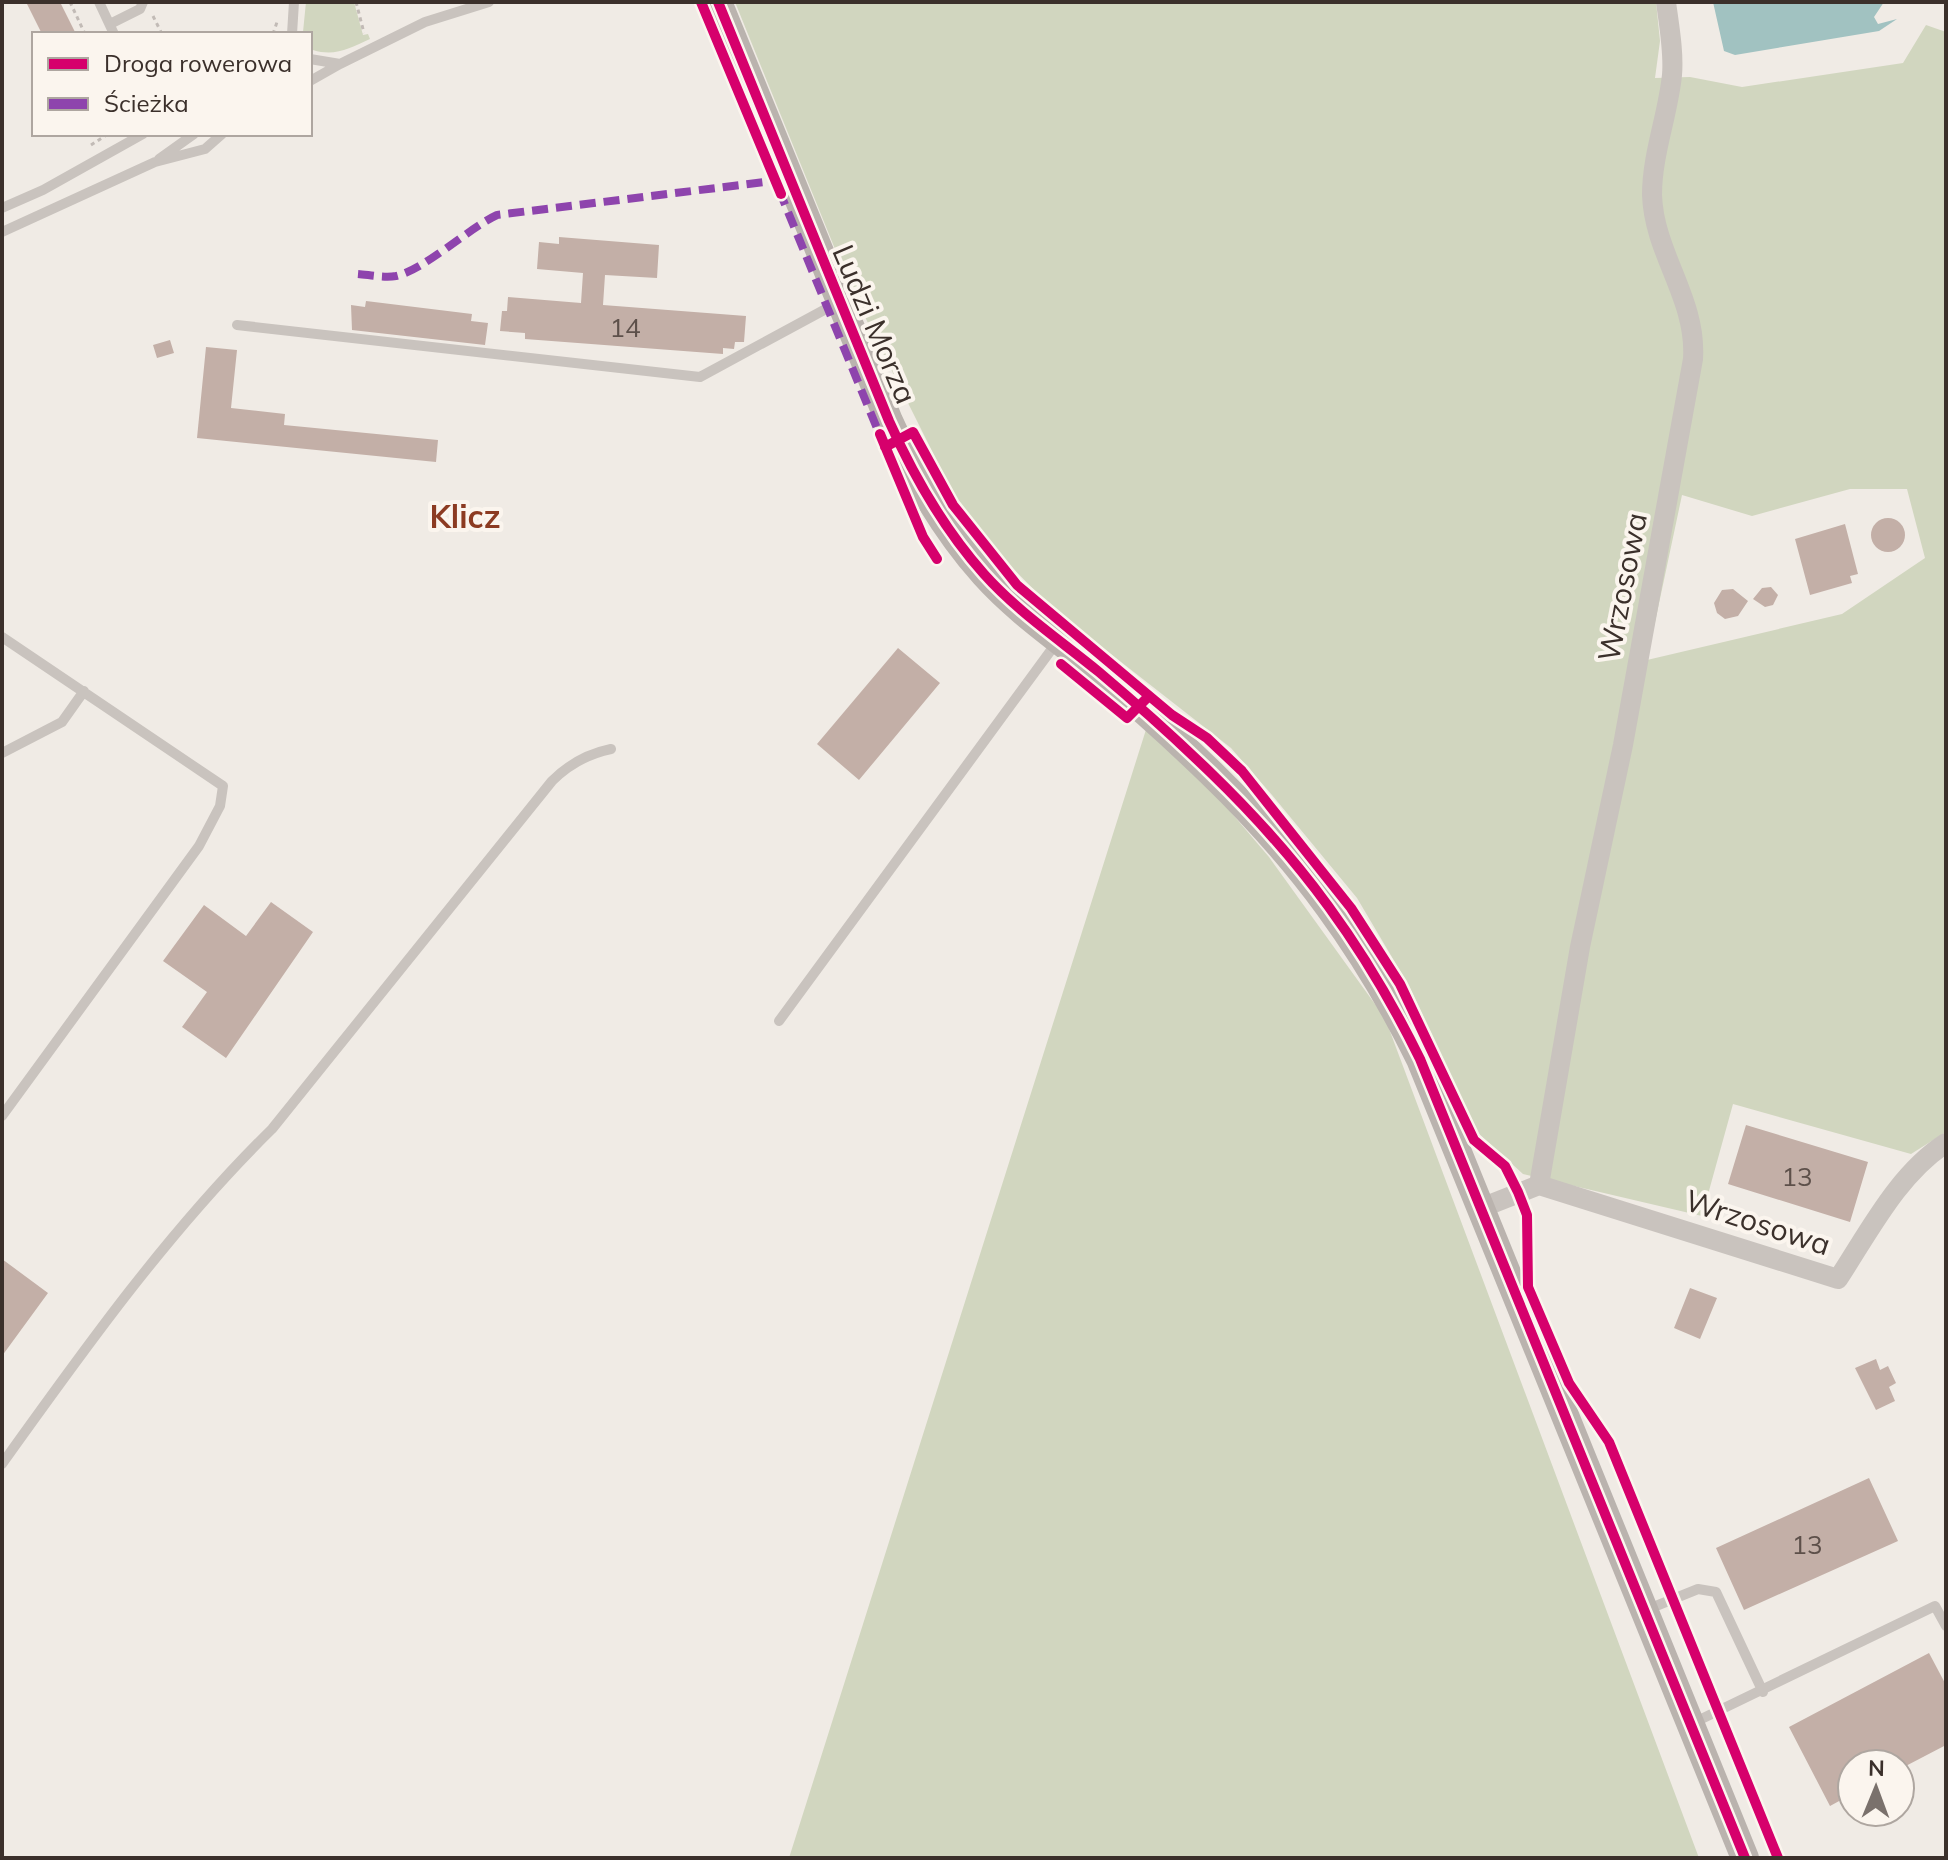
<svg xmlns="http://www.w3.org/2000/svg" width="1948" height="1860" font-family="Mulish,sans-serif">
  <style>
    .green { fill: #d1d6bf; fill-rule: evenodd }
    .water { fill: #a1c2c1 }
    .building { fill: #c3afa7 }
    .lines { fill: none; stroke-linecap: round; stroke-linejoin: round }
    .path { stroke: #c2bbb6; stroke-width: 3; stroke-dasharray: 4 4; stroke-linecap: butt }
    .lane { stroke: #c9c3be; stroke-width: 10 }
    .street { stroke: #c9c3be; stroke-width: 20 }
    .secondary { stroke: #bab3ae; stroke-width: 28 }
    .quiet { stroke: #8e44ad; stroke-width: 8; stroke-dasharray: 16 8; stroke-linecap: butt }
    .cycleway-casing { stroke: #fbf5ee; stroke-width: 15 }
    .cycleway { stroke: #d6006c; stroke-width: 10 }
    .labels { text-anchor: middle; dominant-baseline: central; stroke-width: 8; stroke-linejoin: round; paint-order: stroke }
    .number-label { font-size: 26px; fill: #5d504a }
    .street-label { font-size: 30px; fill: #3b302b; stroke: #fbf5ee }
    .neighbourhood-label { font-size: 32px; font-weight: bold; fill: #8c3b22; stroke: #fbf5ee }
  </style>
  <rect width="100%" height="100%" fill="#f0ebe5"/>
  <path class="green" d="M306 2H354L363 35 368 34 370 39C350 48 335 57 313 50L310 34 303 32Z
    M735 2H1656L1660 41 1655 78 1690 77 1742 87 1903 63 1926 25 1946 32V1132L1911 1154 1733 1104 1702 1216 1523 1174 1477 1132 1409 986 1357 898 1272 795 1231 748 1052 608 993 548 954 495 852 291ZM1850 489H1907L1925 558 1842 614 1647 660 1682 495 1752 516Z
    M1150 717 1269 857 1385 1018 1699 1858H789Z"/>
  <path class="water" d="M1713 2H1884L1874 17 1878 24 1897 19 1879 31 1735 55 1724 51Z"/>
  <path class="building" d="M26 2H60L76 34H42Z
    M559 237 659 245 657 278 605 275 603 305 746 316 744 342H735L734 349 723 348V354L525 339V333L500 331 502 311H507L508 297 581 303 583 273 537 269 539 242 559 244Z
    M366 301 472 314 471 321 488 323 485 345 352 330 351 305 365 307Z
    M170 340 174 353 157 358 153 345Z
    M206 347 237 350 231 408 285 414 284 425 438 440 436 462 197 438Z
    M1871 535a17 17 0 1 1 34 0a17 17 0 1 1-34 0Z
    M1845 524 1858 574 1850 576 1852 583 1810 595 1795 539Z
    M1771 587 1778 595 1773 605 1765 607 1753 599 1762 588Z
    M1733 589 1748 601 1738 616 1725 619 1717 613 1714 603 1722 590Z
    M898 648 940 683 859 780 817 744Z
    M271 902 313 932 226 1058 182 1027 207 992 163 961 204 905 246 936Z
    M1746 1125 1868 1162 1850 1222 1728 1184Z
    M2 1259 48 1293 2 1356Z
    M1690 1288 1717 1298 1700 1339 1674 1328Z
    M1876 1359 1880 1370 1888 1366 1896 1383 1889 1387 1895 1401 1876 1410 1855 1368Z
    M1869 1478 1898 1541 1744 1610 1716 1548Z
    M1929 1653 1946 1685V1745L1900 1769V1764H1852V1794L1830 1806 1789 1727Z"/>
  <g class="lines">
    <path class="path" d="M70 2 85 34
      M356 2 364 33
      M153 16 162 34
      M273 34 277 22
      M91 145 108 134"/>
    <path class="lane" d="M99 2 114 34
      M110 24 140 9 143 2
      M292 34 294 2
      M310 59 340 64 425 22 489 2
      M310 81 340 64
      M159 159 194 134
      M2 208 43 190 143 134
      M2 232 155 162 205 149 222 134
      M237 325 700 377 837 303
      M2 637 223 786 220 806 199 846 2 1116
      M2 753 62 722 84 691
      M779 1021 1057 642
      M2 1464C85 1348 170 1229 272 1129L552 781C569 764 587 754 611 749
      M1646 1610 1698 1589 1716 1592 1763 1692
      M1693 1723 1935 1606 1946 1626"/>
    <path class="street" d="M1539 1185 1580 947 1623 745 1693 359C1697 299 1654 254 1652 195 1652 154 1668 115 1672 75 1674 52 1669 25 1666 2
      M1481 1208 1539 1185 1838 1279C1869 1232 1898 1174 1946 1143"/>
    <path class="secondary" d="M718 2 889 421C914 477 943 528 984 574 1018 612 1060 640 1099 672 1137 704 1175 738 1211 773 1301 860 1365 947 1420 1059L1745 1858"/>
    <path class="quiet" d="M779 190 881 438
      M358 274C370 275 385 278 396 276 424 270 469 228 497 215L781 180"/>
    <g class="cycleway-casing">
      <path id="cycleway" d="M701 2 781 194
        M718 2 889 421C914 477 943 528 984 574 1018 612 1060 640 1099 672 1137 704 1175 738 1211 773 1301 860 1365 947 1420 1059L1745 1858
        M880 434 923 537 937 559
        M885 447 913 432 953 505 1017 585 1172 715 1207 738 1242 771 1351 908 1400 984 1474 1140 1505 1166 1518 1192 1527 1215 1528 1287 1569 1383 1609 1442 1778 1858
        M1061 664 1127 718 1146 699"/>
    </g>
    <use href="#cycleway" class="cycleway"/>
  </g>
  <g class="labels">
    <g class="number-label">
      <text x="625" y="327">14</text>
      <text x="1797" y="1176">13</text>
      <text x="1807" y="1544">13</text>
    </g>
    <g class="street-label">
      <text transform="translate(875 324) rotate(67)">Ludzi Morza</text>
      <text transform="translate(1622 587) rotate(-79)">Wrzosowa</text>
      <text transform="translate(1758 1222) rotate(18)">Wrzosowa</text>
    </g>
    <g class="neighbourhood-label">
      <text x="465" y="516">Klicz</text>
    </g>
  </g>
  <rect width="1948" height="1860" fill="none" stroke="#3b302b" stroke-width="8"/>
  <rect x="32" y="32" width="280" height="104" fill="#fbf5ee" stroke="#aea6a0" stroke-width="2"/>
  <rect x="48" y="58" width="40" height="12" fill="#d6006c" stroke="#aea6a0" stroke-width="2"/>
  <text x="104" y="72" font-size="24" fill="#3b302b">Droga rowerowa</text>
  <rect x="48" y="98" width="40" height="12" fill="#8e44ad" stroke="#aea6a0" stroke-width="2"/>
  <text x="104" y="112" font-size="24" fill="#3b302b">Ścieżka</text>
  <g transform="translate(1876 1788) rotate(1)"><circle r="38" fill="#fbf5ee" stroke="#aea6a0" stroke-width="2"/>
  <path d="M0-6L14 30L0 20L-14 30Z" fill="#7a716c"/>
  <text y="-12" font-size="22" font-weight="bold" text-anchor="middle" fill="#3b302b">N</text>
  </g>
</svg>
